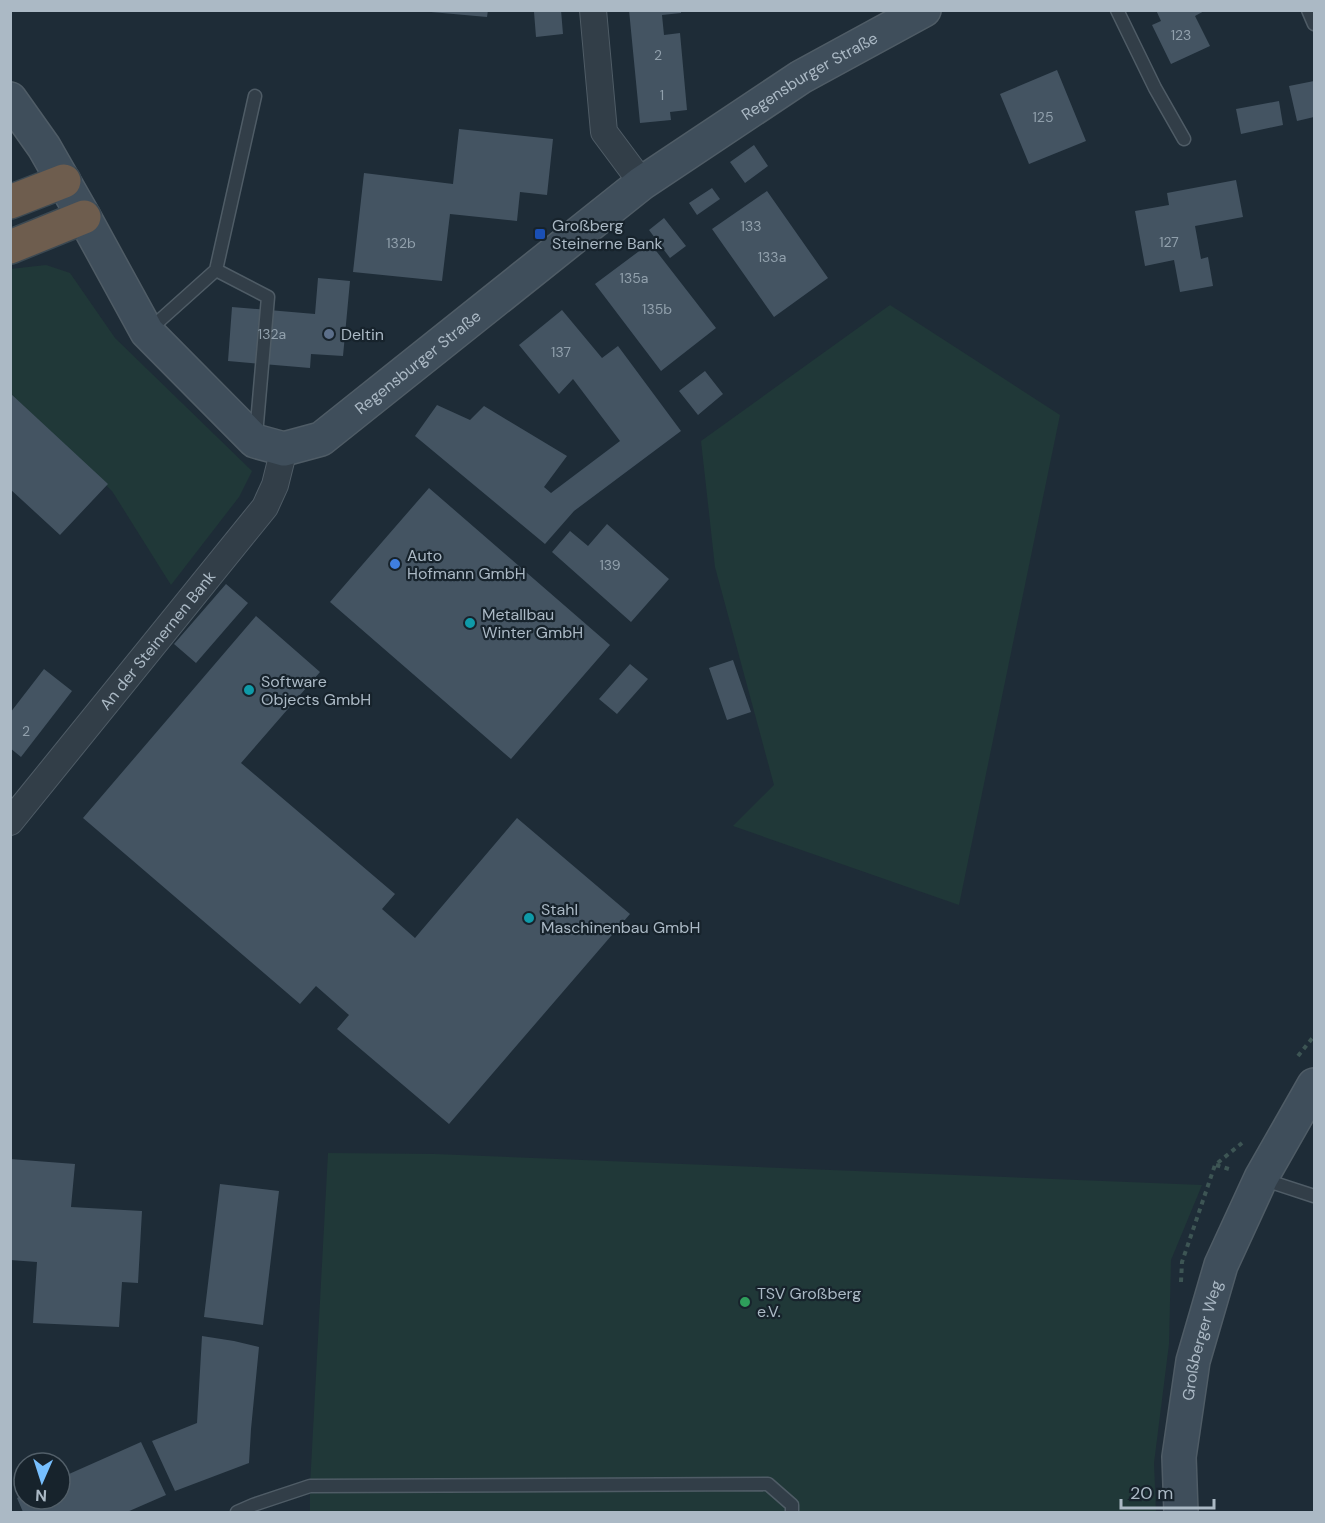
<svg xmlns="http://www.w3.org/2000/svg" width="1325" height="1523" font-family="'DM Sans',sans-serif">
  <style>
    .green { fill: #203838 }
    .building { fill: #445462 }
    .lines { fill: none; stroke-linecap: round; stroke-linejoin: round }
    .lane-casing { stroke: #4f5c66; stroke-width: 15 }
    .street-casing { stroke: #4f5c66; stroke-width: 28 }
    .secondary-casing { stroke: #4f5c66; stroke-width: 36 }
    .highway-casing { stroke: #3c4952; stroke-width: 36 }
    .path { stroke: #3d5554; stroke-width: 4; stroke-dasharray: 4.5 4.5; stroke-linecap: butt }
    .lane { stroke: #323e48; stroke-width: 12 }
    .street { stroke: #323e48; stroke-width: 26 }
    .secondary { stroke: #3f4e5b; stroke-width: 33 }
    .highway { stroke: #6e5d4e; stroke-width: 33 }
    .transit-dot { fill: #1a4fb4; stroke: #17232c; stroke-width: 2 }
    .service-dot { fill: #5c6f8a; stroke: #17232c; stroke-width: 2 }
    .shop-dot { fill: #3f7fe0; stroke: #17232c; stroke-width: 2 }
    .culture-dot { fill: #0f9aa8; stroke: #17232c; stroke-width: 2 }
    .leisure-dot { fill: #2e9e5b; stroke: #17232c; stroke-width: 2 }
    .labels { text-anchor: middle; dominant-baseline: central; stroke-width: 4.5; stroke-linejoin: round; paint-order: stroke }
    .number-label { font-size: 14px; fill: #91a0ac }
    .street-label { font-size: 16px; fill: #abb9c5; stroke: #17232c }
    .poi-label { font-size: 16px; fill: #abb9c5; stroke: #17232c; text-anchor: start }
  </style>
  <rect width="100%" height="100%" fill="#1e2c37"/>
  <path class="green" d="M46 265 70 273 115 338 252 471 239 497 171 585 112 491 11 394 10 269Z
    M890 305 1060 415 959 905 733 826 774 785 715 567 701 441Z
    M328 1153 435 1154 1202 1185 1171 1260 1169 1344 1154 1463 1156 1512H310V1486Z"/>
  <path class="building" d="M431 10H488L487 17 431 12Z
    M552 10H561L563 34 536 37 534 12Z
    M629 10H681V13L662 15 664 35 680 33 687 110 670 112 671 120 640 123Z
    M1156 10H1206L1195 16 1210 46 1171 64 1152 25 1161 21Z
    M1057 70 1086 141 1029 164 1000 94Z
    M1314 81V117L1297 121 1289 86Z
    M1279 101 1283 125 1241 134 1236 109Z
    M459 129 553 139 547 195 520 192 517 221 450 214 442 281 353 272 364 173 453 184Z
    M754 145 768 166 745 183 730 162Z
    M1236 180 1243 217 1195 226 1201 259 1208 257 1213 286 1180 292 1174 260 1145 266 1135 211 1169 205 1167 193Z
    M712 188 720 199 697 215 689 203Z
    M767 191 828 278 774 317 712 229Z
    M664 218 686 246 670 258 649 230Z
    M650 243 716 328 661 371 595 284Z
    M318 278 350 281 343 356 311 354 310 368 228 361 232 307 315 314Z
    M562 310 602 358 618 346 681 431 574 511 545 544 415 436 437 405 470 420 484 406 567 456 544 487 551 493 620 441 573 379 559 394 519 345Z
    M705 371 723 394 698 415 679 391Z
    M10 393 108 484 60 535 10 489Z
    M429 488 610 645 511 759 330 602Z
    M607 524 669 579 631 622 552 552 570 531 588 546Z
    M226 584 248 603 196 663 174 644Z
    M256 616 320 672 241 763 395 894 382 909 415 938 517 818 630 914 449 1124 337 1029 349 1015 316 986 300 1004 83 818Z
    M733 660 751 712 727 720 709 668Z
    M630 664 648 679 617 714 599 699Z
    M44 669 72 691 21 757 10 748V713Z
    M10 1159 75 1164 71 1207 142 1211 138 1283 122 1282 119 1327 33 1323 37 1262 10 1260Z
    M220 1184 279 1191 263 1325 204 1317Z
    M202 1336 234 1341 259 1347 251 1429 249 1463 175 1491 152 1441 197 1423Z
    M141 1442 166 1495 127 1512H23L17 1498 24 1494V1499H60V1478Z"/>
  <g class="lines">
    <g class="lane-casing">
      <path id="lane" d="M1117 10 1155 88 1184 139
        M1308 10 1314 24
        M216 270 268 297 256 435
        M149 330 216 270 255 96
        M1262 1179 1314 1196
        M237 1512 253 1505 310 1486 768 1484 792 1505V1512"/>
    </g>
    <g class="street-casing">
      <g id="street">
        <path d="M593 10 604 132 642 183"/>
        <path id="s1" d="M10 822 265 507 275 485 284 449"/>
      </g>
    </g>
    <g class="secondary-casing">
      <g id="secondary">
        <path id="s2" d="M10 99 44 147 84 217 147 332 255 441 284 449 321 439 642 183 801 77 924 10"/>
        <path id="s3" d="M1181 1512 1179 1457 1193 1361 1221 1265 1261 1178 1314 1085"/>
      </g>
    </g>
    <g class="highway-casing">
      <path id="highway" d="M10 202 64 181
        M10 247 84 217"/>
    </g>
    <path class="path" d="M1298 1056 1314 1036
      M1216 1165 1232 1170
      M1181 1282 1182 1262 1215 1165 1242 1143"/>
    <use href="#lane" class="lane"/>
    <use href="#street" class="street"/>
    <use href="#secondary" class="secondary"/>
    <use href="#highway" class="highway"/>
  </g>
  <rect class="transit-dot" x="534" y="228" width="12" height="12" rx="3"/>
  <circle class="service-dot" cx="329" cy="334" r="6"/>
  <circle class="shop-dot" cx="395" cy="564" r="6"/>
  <g class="culture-dot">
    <circle cx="470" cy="623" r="6"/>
    <circle cx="249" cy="690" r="6"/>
    <circle cx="529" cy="918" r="6"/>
  </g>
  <circle class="leisure-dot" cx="745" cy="1302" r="6"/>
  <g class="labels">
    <g class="number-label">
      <text x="1181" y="35">123</text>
      <text x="658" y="55">2</text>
      <text x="662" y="95">1</text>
      <text x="1043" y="117">125</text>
      <text x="751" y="226">133</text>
      <text x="1169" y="242">127</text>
      <text x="401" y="243">132b</text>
      <text x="772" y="257">133a</text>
      <text x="634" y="278">135a</text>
      <text x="657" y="309">135b</text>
      <text x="272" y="334">132a</text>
      <text x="561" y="352">137</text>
      <text x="610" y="565">139</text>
      <text x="26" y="731">2</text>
    </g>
    <g class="street-label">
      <text stroke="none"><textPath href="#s2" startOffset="1102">Regensburger Straße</textPath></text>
      <text stroke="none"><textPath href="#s2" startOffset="616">Regensburger Straße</textPath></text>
      <text stroke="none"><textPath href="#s1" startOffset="234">An der Steinernen Bank</textPath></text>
      <text stroke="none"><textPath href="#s3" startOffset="174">Großberger Weg</textPath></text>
    </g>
    <g class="poi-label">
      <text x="552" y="225">Großberg<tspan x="552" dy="18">Steinerne Bank</tspan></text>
      <text x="341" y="334">Deltin</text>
      <text x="407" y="555">Auto<tspan x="407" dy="18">Hofmann GmbH</tspan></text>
      <text x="482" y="614">Metallbau<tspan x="482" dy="18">Winter GmbH</tspan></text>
      <text x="261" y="681">Software<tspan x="261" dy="18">Objects GmbH</tspan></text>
      <text x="541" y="909">Stahl<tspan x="541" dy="18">Maschinenbau GmbH</tspan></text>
      <text x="757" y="1293">TSV Großberg<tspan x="757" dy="18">e.V.</tspan></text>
    </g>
  </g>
  <rect width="1325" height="1523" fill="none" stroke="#abb9c5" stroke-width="24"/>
  <g transform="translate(42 1481) rotate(183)"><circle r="28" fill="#17232c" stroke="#525f69" stroke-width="1.5"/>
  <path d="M0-4.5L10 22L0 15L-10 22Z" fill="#77bffe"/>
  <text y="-9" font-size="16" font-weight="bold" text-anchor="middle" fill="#abb9c5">N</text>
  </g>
  <path d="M1121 1499v9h93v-9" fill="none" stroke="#abb9c5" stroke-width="3"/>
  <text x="1130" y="1499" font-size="18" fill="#abb9c5" stroke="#17232c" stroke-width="4.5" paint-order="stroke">20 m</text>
</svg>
